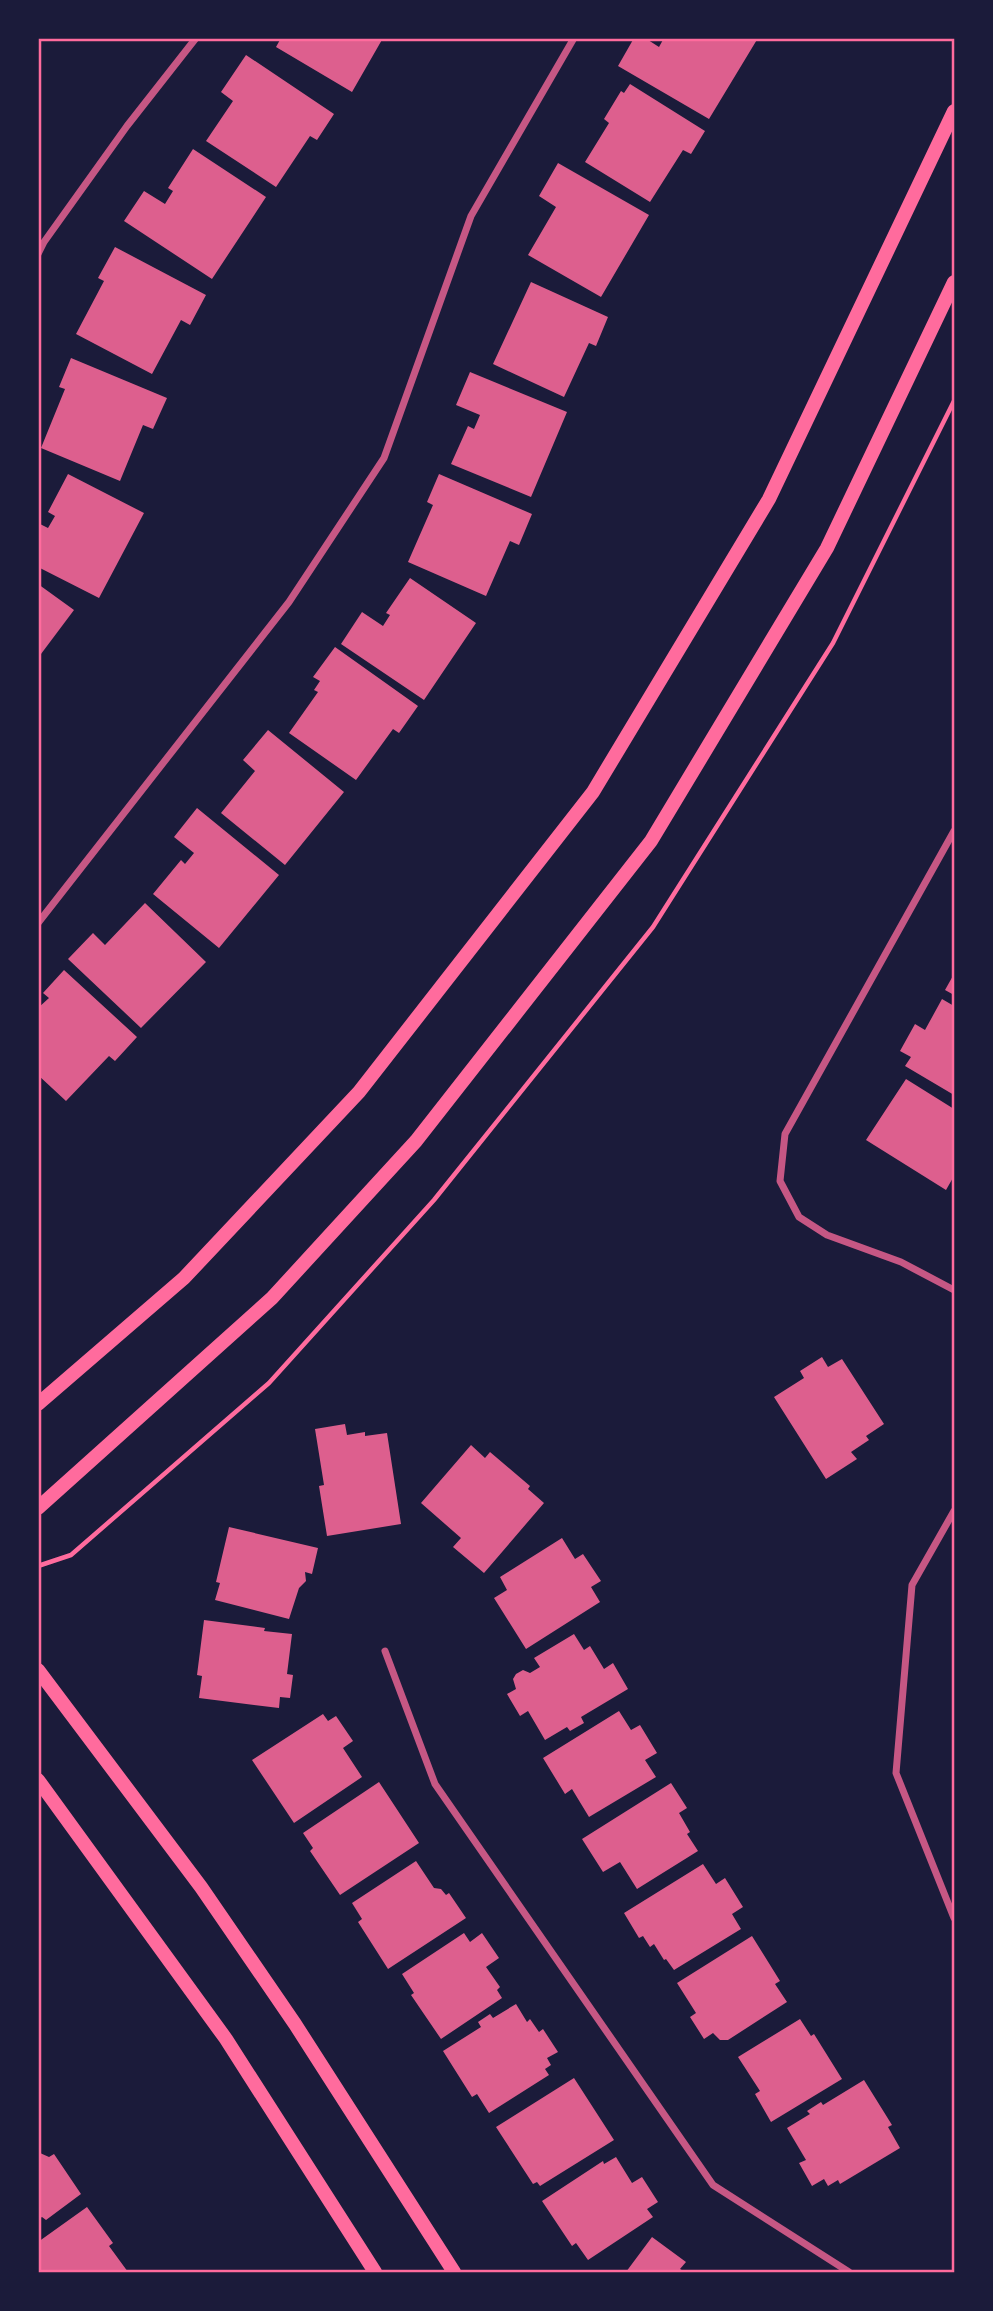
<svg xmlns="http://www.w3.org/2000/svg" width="993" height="2311" font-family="'PT Sans',sans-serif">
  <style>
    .building { fill: #dd5f8e }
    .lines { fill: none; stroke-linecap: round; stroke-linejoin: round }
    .path { stroke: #ff6b9d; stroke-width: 4.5 }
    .minor { stroke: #c65784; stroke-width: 7 }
    .secondary { stroke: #ff6b9d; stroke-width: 14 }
    .neatline { fill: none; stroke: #ff6b9d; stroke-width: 2.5 }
  </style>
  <rect width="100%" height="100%" fill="#1b1b3a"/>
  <path class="building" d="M281 38H383L352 92 276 47Z
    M634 38H645L659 47 664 38H758L709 119 618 66Z
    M246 55 334 114 317 140 310 136 276 187 206 141 233 101 221 92Z
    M630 84 705 131 691 154 683 150 650 202 585 162 609 123 604 119 621 91 624 93Z
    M193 149 266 197 212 279 124 221 144 191 165 204 173 191 168 188Z
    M558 163 649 215 601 297 528 255 556 207 539 196Z
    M115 247 206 295 190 325 181 320 152 374 76 334 104 281 98 278Z
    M531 282 608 317 596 346 589 343 564 397 493 364Z
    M71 358 167 398 153 429 143 425 120 481 41 448 65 389 59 387Z
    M470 372 567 412 531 497 451 464 468 426 474 429 480 415 456 405Z
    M68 474 144 513 99 598 38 567V523L48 528 55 516 48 512Z
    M439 474 532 514 519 545 510 541 486 596 408 562 433 505 427 502Z
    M410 578 476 623 424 700 341 644 362 612 383 626 390 615 386 613Z
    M38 584 74 610 38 658Z
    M335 647 418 706 399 733 393 729 356 780 289 733 318 692 314 690 320 681 313 677Z
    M268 730 344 792 285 865 221 813 255 771 243 760Z
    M197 808 279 875 219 948 153 894 181 860 185 864 194 853 174 837Z
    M145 903 206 962 141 1028 68 959 93 933 105 945Z
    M64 970 137 1037 115 1061 109 1056 66 1101 38 1075V1008L49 998 43 993Z
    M954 974V995L945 990Z
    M942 999 954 1006V1095L905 1066 911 1057 900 1051 915 1024 925 1030Z
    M906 1079 954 1109V1176L946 1190 866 1140Z
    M822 1357 828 1367 842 1359 884 1424 866 1436 869 1440 851 1452 857 1459 826 1479 774 1397 804 1378 800 1371Z
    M345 1424 347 1435 365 1432V1436L387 1433 401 1524 327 1536 319 1486 324 1485 315 1429Z
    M471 1445 485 1458 490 1452 530 1486 528 1489 544 1503 484 1573 453 1547 461 1538 421 1503Z
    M229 1527 318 1548 312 1574 305 1572 306 1581 299 1588 289 1619 215 1600 220 1583 216 1582Z
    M562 1538 575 1559 583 1554 601 1581 591 1587 600 1602 526 1649 494 1598 507 1590 500 1577Z
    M204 1620 265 1628 264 1631 292 1634 287 1674 293 1675 290 1698 280 1697 279 1708 199 1698 202 1676 197 1675Z
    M574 1634 584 1650 590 1646 604 1669 613 1663 628 1689 581 1717 584 1723 570 1731 567 1727 545 1740 528 1711 520 1716 507 1694 516 1689 513 1679 516 1674 523 1670 530 1673 540 1667 534 1658Z
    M619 1711 631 1730 640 1725 657 1753 645 1760 656 1777 589 1817 572 1789 565 1794 543 1758Z
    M323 1714 328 1721 336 1716 353 1741 343 1748 362 1777 294 1823 252 1760Z
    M379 1782 419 1843 340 1895 310 1851 313 1848 303 1833Z
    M671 1783 687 1808 679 1813 690 1832 687 1834 698 1851 637 1889 620 1862 603 1872 582 1839Z
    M416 1861 434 1888 441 1889 446 1895 449 1893 466 1918 388 1969 358 1922 362 1919 352 1903Z
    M703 1864 716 1884 725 1878 743 1907 732 1914 741 1929 674 1970 666 1959 664 1960 654 1944 650 1947 643 1936 639 1938 624 1913Z
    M464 1933 470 1942 482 1933 499 1958 486 1967 500 1987 497 1990 502 1998 441 2039 411 1995 414 1993 402 1974Z
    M752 1936 780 1981 775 1984 787 2002 728 2040H720L713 2033 704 2039 690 2017 696 2013 677 1983Z
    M516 2004 527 2022 530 2019 539 2032 543 2029 558 2052 547 2058 551 2065 545 2069 549 2075 489 2113 477 2094 472 2097 443 2051 481 2027 478 2022 490 2014 493 2018Z
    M800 2019 811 2036 814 2034 842 2079 771 2122 755 2094 760 2091 738 2057Z
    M574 2078 614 2140 540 2186 537 2182 533 2184 496 2127Z
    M864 2080 892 2125 888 2127 900 2148 840 2184 838 2180 828 2186 824 2179 812 2186 799 2163 806 2160 787 2128 810 2114 807 2111 821 2102 823 2105Z
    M40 2153 49 2157 54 2154 81 2194 46 2220 42 2217 38 2219V2154Z
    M616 2157 632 2183 642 2177 658 2202 647 2209 653 2217 588 2260 576 2243 572 2246 542 2201 603 2161 604 2164Z
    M87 2207 113 2243 109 2246 128 2272H38V2242Z
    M652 2237 686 2262 680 2269 685 2272H626Z"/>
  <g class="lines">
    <path class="path" d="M38 1566 71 1555 269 1383 434 1200 653 927 833 643 954 401"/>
    <path class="minor" d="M38 254 44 242 127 126 196 38
      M954 831 785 1134 780 1181 799 1217 827 1235 901 1262 954 1290
      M38 923 289 602 384 458 471 216 574 38
      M954 1511 912 1585 896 1773 954 1918
      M385 1651 435 1784 713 2185 849 2272"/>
    <path class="secondary" d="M38 1404 184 1278 359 1092 593 792 769 499 954 111
      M38 1508 272 1298 416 1141 651 841 827 548 954 282
      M38 1670 201 1887 295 2024 454 2272
      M38 1780 226 2039 375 2272"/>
  </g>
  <rect width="993" height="2311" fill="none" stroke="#1b1b3a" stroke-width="80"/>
  <rect x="40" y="40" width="913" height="2231" class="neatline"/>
</svg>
